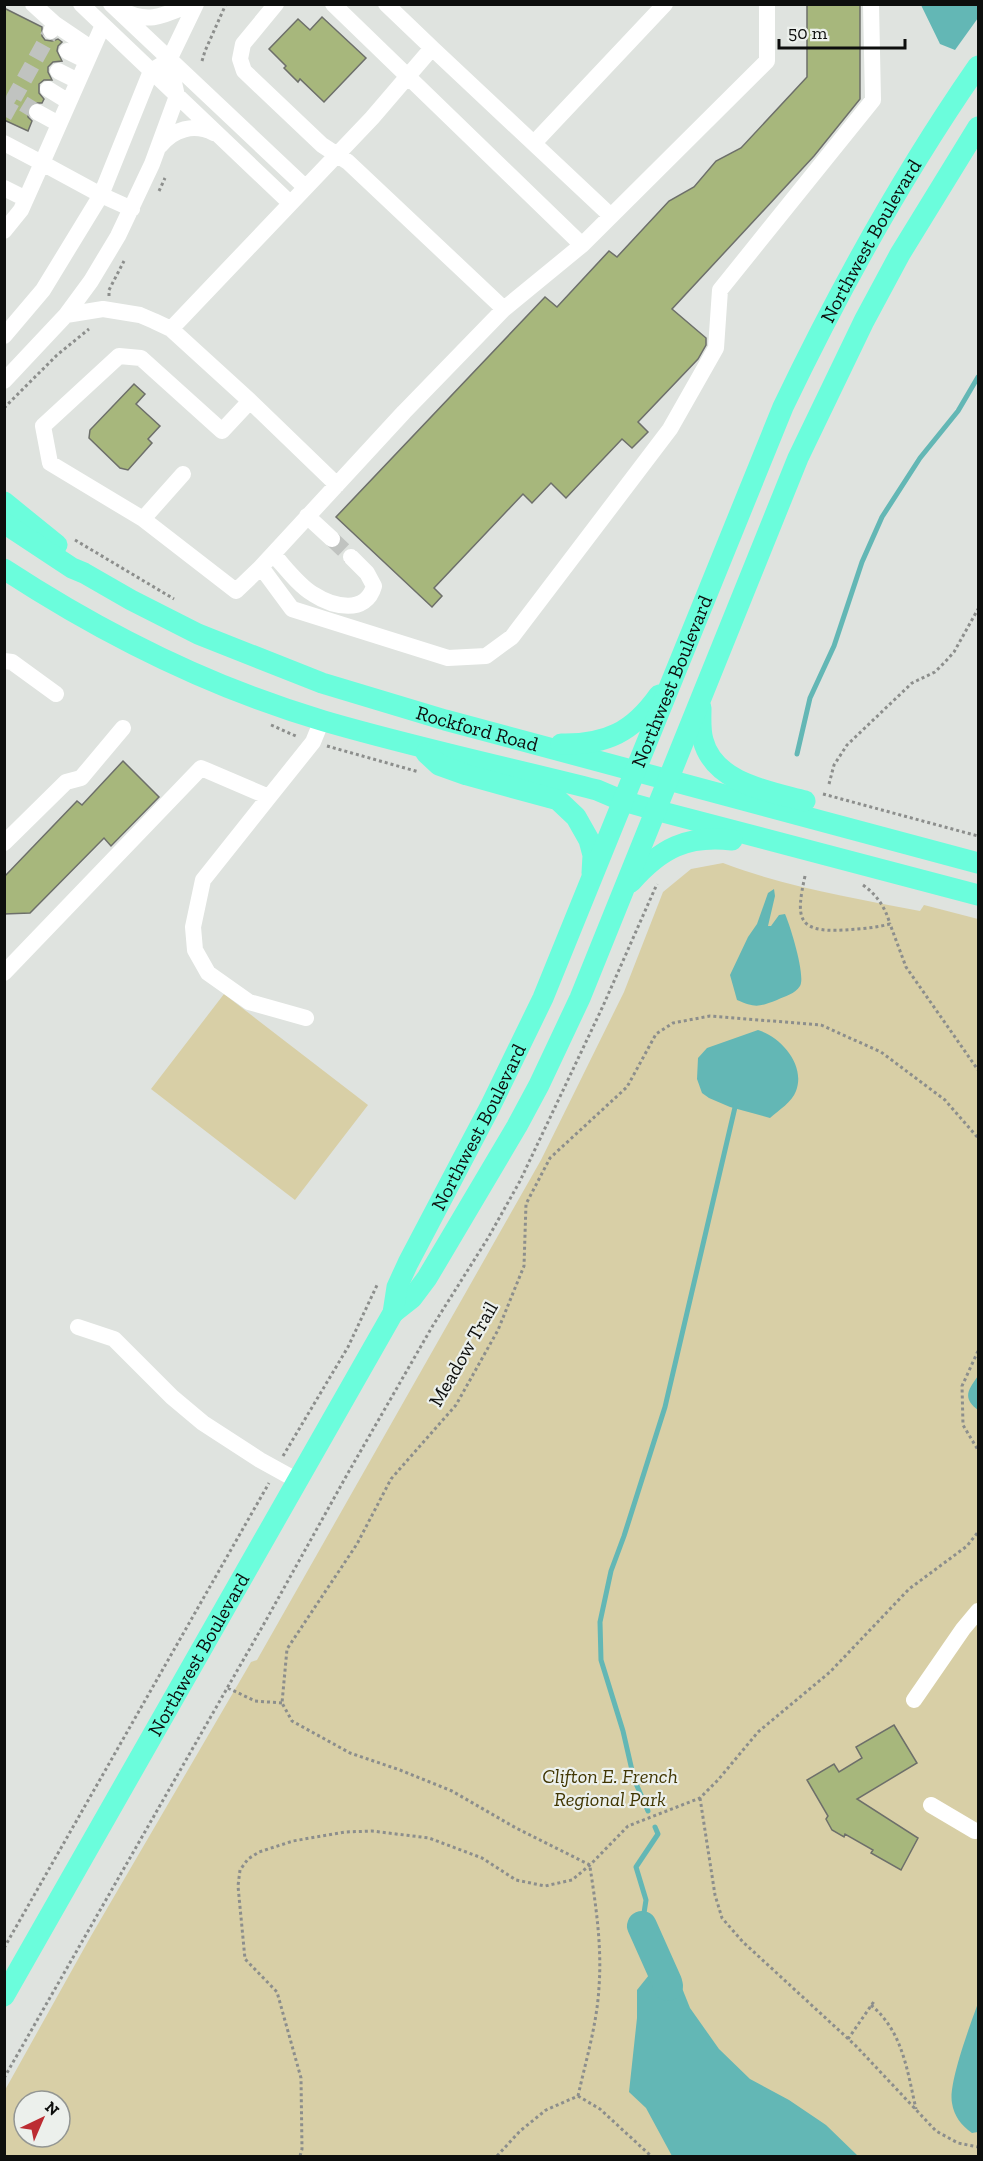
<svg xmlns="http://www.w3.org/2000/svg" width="983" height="2161" font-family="'Zilla Slab',serif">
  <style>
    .green { fill: #d8cfa6; fill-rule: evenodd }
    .water { fill: #63b7b5 }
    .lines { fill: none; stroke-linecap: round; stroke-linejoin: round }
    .stream { stroke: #63b7b5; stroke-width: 5 }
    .river { stroke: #63b7b5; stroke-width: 30 }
    .building { fill: #a7b77c; stroke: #6d6f6a; stroke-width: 1.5 }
    .minor-tunnel { stroke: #c0c3c0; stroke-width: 16; stroke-dasharray: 16 8; stroke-linecap: butt }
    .path { stroke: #8c8e8c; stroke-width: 3; stroke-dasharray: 3 3; stroke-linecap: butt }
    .minor { stroke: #fff; stroke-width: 16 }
    .major { stroke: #6bfddc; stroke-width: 21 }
    .labels { text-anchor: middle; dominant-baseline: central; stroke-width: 4.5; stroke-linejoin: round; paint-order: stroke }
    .street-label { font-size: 20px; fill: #0d0e0d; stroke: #ecf0ec }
    .park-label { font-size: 20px; font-style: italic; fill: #413602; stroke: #ecf0ec }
  </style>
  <rect width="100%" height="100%" fill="#dfe3df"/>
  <path class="green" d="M723 863C786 887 854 898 920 911L924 905 978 919V2156H5V2090L91 1936 251 1662 257 1660 541 1160 624 992 663 892 691 869ZM24 2101H60V2137H24Z
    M224 994 368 1105 295 1200 151 1089Z"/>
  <path class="water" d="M921 5H978V18L955 50 940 44Z
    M774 889 775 896 768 926H771L779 915 785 914C790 925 806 976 800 986 795 994 785 996 777 1000 759 1007 755 1008 737 1000L730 975 748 937 757 924 768 893Z
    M758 1030C781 1037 806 1065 796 1091 792 1102 779 1110 770 1118L730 1107 709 1098 702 1093 697 1079 698 1058 707 1048Z
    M978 1376V1410C962 1398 968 1390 978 1376Z
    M662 1943 670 1958 690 2008 719 2049 750 2079 789 2100 826 2125 858 2156H672L646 2108 629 2092 637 2018V1990L653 1970 648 1953Z
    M978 2003V2132L972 2133C961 2125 954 2116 952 2103 948 2083 971 2023 978 2003Z"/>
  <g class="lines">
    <path class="stream" d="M797 754 810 698 834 646 862 562 882 517 920 458 958 411 978 377
      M648 1811 634 1779 623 1731 601 1660 600 1622 611 1571 624 1536 665 1407 736 1103
      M642 1926 646 1900 636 1867 658 1834 655 1827"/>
    <path class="river" d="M642 1926 667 1982 668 1986"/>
  </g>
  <path class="building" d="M807 4H860V99L814 156 672 309 706 338V345L698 359 638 422 648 432 632 448 622 439 566 498 551 483 532 503 523 494 434 588 442 596 432 607 336 517 545 297 557 307 609 251 617 257 669 201 694 187 716 161 741 148 807 77Z
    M4 8 42 27V36L45 40 52 41 58 39 62 42 58 46 57 51 62 61 53 62 48 67V72L52 80H44L39 84V93L44 99 42 103H32L28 108V117L32 121 28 131 4 120Z
    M322 17 366 58 324 102 300 79 298 82 284 68 286 66 269 49 298 19 310 30Z
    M134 384 145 394 136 404 160 426 148 439 152 443 128 470 120 468 89 438 90 430Z
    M123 761 159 797 111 846 104 838 30 913 4 914V877L77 801 82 805Z
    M894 1725 917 1763 857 1799 918 1838 901 1870 871 1853 873 1850 845 1834 844 1837 832 1830 826 1819 828 1816 807 1780 834 1764 839 1772 862 1758 856 1747Z"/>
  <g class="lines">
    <path class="minor-tunnel" d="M37 112 14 98 51 31
      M4 116 14 98
      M332 539 351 557"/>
    <path class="path" d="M202 61 205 51 226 4
      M159 191 165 178
      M109 296V290L124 261
      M4 408 57 355 89 329
      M75 540 174 599
      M271 725 298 737
      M327 746 419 772
      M829 784 834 765 847 745 912 683 935 672 945 662 954 652 978 609
      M823 794 978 836
      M805 876C796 917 796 933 844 930 859 929 875 928 890 924L906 967 978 1070
      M863 885C877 895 885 907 890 924
      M978 1351 962 1386 963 1425 978 1450
      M283 1456 348 1347 378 1283
      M228 1688 255 1701 282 1703
      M700 1798 715 1895 722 1918 743 1942 856 2046 936 2131 958 2143 978 2147
      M590 1865 516 1828 452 1791 400 1770 350 1753 292 1721 282 1703 287 1649 357 1544 391 1479 456 1405 498 1330 524 1266 526 1204 550 1158 627 1087 656 1034 673 1023 710 1016 821 1025 881 1052 945 1100 978 1138
      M4 1948 269 1483
      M871 2005C903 2032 907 2070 916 2109
      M848 2039 875 2000
      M4 2078 265 1622 348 1473 432 1327 488 1238 520 1181 603 1006 657 884
      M578 2096C586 2060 597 2024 599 1987 602 1947 596 1906 590 1867
      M578 2096 600 2109 651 2156
      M300 2156 302 2149 301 2078 277 1992 245 1959 238 1886 240 1870 248 1859 259 1852 293 1841 345 1832 372 1831 429 1838 482 1858 516 1880 545 1886 572 1880 590 1865 628 1826 700 1798 718 1780 758 1732 830 1672 909 1589 967 1546 978 1532
      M497 2156 520 2131 546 2110 578 2096"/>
    <path class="minor" d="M33 4 55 24
      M81 4 290 203
      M111 4 305 187
      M276 4 243 44 240 59 244 71 322 145 348 162 504 309
      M333 4 582 245
      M122 10C148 25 165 15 191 4
      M51 31 55 24 92 49
      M432 48 611 216
      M67 51 87 61
      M58 71 78 81
      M48 89 69 102
      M37 112 59 124
      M4 143 42 163 103 25
      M534 143 665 4
      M160 146C173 129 194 123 214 133
      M4 188 26 199
      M4 231 21 210 42 163 101 195 132 209
      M66 315 103 309 140 315 154 321 171 329 250 401 222 431 141 358 119 356 43 426 50 463 143 519 236 591 261 567 292 609 448 658 486 656 512 637 670 429 716 348 720 290 873 100 871 4
      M171 329 372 118 432 48 386 4
      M4 336 43 290 101 195 151 71 169 60 196 4
      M4 381 66 315 91 281 118 236 152 164 177 96 169 60
      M250 401 337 485
      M307 516 332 539
      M143 519 183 474
      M273 554C285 567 298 585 313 594 333 607 366 615 374 586L367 573 351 557
      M261 567 404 412 504 309 582 245 767 61V4
      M4 661 12 662 56 694
      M269 797 203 880 193 927 195 950 208 973 249 1002 306 1018
      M4 843 66 782 81 778 123 728
      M4 973 201 768 269 797 313 742 322 720
      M78 1327 114 1339 172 1397 203 1423 260 1460 298 1481
      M914 1700 963 1629 978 1611
      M931 1805 975 1831"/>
    <g class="major">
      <path d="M4 502 57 545"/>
      <path id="s1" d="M4 523 72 568 84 573 131 600 198 634 322 683 445 720 978 863"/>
      <path d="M4 569C102 633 212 688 324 721 413 747 506 767 597 790L623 801 655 810 978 895"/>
      <path d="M701 708C701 718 700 730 703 740 714 783 768 791 805 801"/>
      <path d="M561 744C606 745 633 732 659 695"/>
      <path d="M426 753 439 765 467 775 558 800 576 817 589 840 593 855 592 873"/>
      <path d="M631 882C661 848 687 835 732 840"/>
      <path d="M393 1313 412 1298 427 1278 517 1126 539 1085 580 998 798 458 864 321 900 254 978 127"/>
      <path id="s2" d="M4 1996 393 1313 397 1287 408 1263 490 1107 543 998 783 407C840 288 903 174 978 66"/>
    </g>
  </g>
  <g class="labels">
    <g class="street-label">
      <text stroke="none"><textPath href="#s2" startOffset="1962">Northwest Boulevard</textPath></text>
      <text stroke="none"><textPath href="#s2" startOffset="1478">Northwest Boulevard</textPath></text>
      <text stroke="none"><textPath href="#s1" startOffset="519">Rockford Road</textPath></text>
      <text stroke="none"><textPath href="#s2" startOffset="992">Northwest Boulevard</textPath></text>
      <text transform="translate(463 1354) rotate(-60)">Meadow Trail</text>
      <text stroke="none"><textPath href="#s2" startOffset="393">Northwest Boulevard</textPath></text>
    </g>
    <g class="park-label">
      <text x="610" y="1776">Clifton E. French<tspan x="610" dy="23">Regional Park</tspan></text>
    </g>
  </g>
  <rect width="983" height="2161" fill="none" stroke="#0d0e0d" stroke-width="12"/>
  <g transform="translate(42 2119) rotate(44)"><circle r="28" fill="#ecf0ec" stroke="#939693" stroke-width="1.5"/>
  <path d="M0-4.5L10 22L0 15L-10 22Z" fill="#bc2c32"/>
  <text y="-9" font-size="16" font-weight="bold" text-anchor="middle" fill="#0d0e0d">N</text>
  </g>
  <path d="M779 39v9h126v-9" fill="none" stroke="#0d0e0d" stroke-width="3"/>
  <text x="788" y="39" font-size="18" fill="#0d0e0d" stroke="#ecf0ec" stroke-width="4.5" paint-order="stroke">50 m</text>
</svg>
